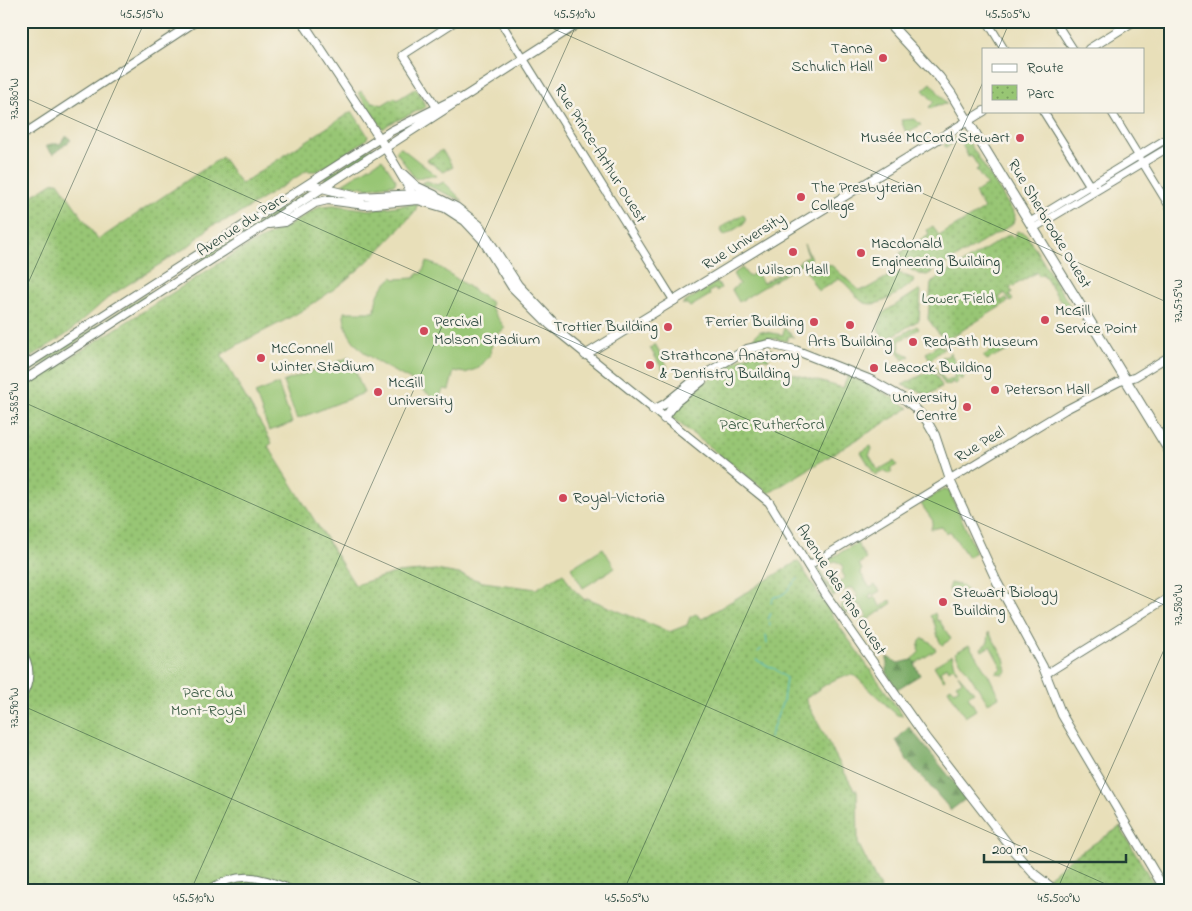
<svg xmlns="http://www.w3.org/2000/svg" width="1192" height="911" font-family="'Indie Flower',sans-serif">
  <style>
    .grass { fill: #98c674; stroke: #5c8254 }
    .forest { fill: url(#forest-firs); stroke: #4c744d }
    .park { fill: url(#park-dots); stroke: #5c8254 }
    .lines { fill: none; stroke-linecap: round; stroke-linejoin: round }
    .stream { stroke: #52bfcc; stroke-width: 1 }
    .tertiary-casing { stroke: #657663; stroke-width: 9 }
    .secondary-casing { stroke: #657663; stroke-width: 10 }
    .primary-casing { stroke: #657663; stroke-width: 11 }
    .tertiary { stroke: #fff; stroke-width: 7 }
    .secondary { stroke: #fff; stroke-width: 8 }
    .primary { stroke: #fff; stroke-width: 9 }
    .ticks { fill: none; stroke: #1f3d34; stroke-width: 1; stroke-opacity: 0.45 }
    .poi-dot { fill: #d1495b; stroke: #f7f3e8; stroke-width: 2 }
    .labels { text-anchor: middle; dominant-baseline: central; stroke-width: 5; stroke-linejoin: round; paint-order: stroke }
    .poi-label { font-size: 16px; fill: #1f3d34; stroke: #f7f3e8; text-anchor: start }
    .street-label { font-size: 16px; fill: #1f3d34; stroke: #f7f3e8 }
    .park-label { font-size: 16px; fill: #375841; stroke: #f7f3e8 }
    .neatline { fill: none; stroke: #1f3d34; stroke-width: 2 }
    .ticks-label { font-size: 12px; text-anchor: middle; fill: #1f3d34 }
  </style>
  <defs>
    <pattern id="forest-firs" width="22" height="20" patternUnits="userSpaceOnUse" patternTransform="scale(1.25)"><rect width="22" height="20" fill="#7aab66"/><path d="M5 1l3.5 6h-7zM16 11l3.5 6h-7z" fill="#638c55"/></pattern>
    <pattern id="park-dots" width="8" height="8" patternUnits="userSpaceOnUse" patternTransform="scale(1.25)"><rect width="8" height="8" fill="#98c674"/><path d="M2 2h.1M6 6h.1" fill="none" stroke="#7ba260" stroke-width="1.8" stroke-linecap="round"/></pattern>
  </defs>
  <rect width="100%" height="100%" fill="#f7f3e8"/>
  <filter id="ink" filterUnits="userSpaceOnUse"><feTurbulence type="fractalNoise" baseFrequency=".02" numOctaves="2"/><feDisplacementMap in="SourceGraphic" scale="10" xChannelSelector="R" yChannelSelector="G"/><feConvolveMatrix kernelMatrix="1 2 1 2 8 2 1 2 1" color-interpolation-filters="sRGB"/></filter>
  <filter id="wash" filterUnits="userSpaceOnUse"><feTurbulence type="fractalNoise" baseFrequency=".0096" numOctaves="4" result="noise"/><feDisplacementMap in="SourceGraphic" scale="20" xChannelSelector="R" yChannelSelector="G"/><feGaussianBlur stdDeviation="1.12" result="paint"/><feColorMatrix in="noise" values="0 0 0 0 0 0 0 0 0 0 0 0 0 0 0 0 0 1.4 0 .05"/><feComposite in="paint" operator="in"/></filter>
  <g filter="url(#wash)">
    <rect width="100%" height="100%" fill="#e8dfb9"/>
    <path class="grass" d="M931 83 947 104 937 105 931 109 929 107 934 102 923 90Z
      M915 119 921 125 906 133 901 120Z
      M372 147 374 150 329 181 324 178Z
      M400 147 437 176H426L415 179 396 151Z
      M382 159 396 180 395 184 369 188 342 184Z
      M427 181 437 185 444 182 463 201 421 183Z
      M306 192 307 195 194 268 202 258Z
      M804 244 811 258 739 302 732 290 739 284 733 274 742 268 749 277 756 272 763 283 796 265 808 255Z
      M427 262 438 266 492 303 490 307 505 328 493 338 490 355 479 368 465 373 454 371 449 390 444 389 437 400C425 393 416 382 403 376 377 363 343 345 344 312H375C375 297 381 286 393 277L395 279 415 278 418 273 421 274Z
      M717 282 721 288 716 291 714 289 709 292 710 295 690 307 687 304H682Z
      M150 292 152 294 21 378V374Z
      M917 326 919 329 899 341 900 351 910 356 903 360 891 341Z
      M1011 343 1014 346C1006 354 997 354 987 360L983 356 1002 344 1004 346Z
      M655 344 668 367 663 370 650 348Z
      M938 345 948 349 944 348 930 360 946 382 955 377 942 357 948 356 950 352 964 378 961 380 959 377 957 379 958 382 954 384 952 381 951 384 945 385 926 353Z
      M350 357 364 393 297 419 283 382Z
      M278 384 292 423 269 431 255 393Z
      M871 446 872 449 869 455 878 470 894 461 897 465 890 469 892 472 888 474 886 471 875 475 861 452Z
      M944 489 949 490 976 552 968 557 950 531 946 533 942 527 931 529 933 521 921 504Z
      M857 543 866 559 859 564 862 570 860 572 870 588 875 585 880 591 873 595 871 593 869 597 871 600 874 596 881 607 890 600 892 603 862 624 860 621 867 617 861 605H857L851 611 853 615 843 611 840 606 858 596 852 587 833 596 816 569 817 567 830 588 845 578 842 572 843 565 835 561 823 566 821 564Z
      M603 548 615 568 583 588 571 568Z
      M950 583 963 586 970 595 968 598 957 600 948 589Z
      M935 613 937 621 939 620 951 639 942 645C935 636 938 625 930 616Z
      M989 632 1004 658 1007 671 1003 674 995 673 1002 668 990 646 982 651 981 648 988 642Z
      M923 638 930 642 936 650 916 663 912 660 920 651 918 649 920 641Z
      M969 645 989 676 999 697 988 703 955 653Z
      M952 655 957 672 953 667 949 670 947 666 940 671 945 679 943 680 934 666Z
      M958 674 974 692 968 696 976 710 965 717 948 689 951 687 954 691 959 688 956 684 962 681Z"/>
    <path class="forest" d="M65 137H68L71 140 53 154 46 147 51 144H60Z
      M887 657 898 663 912 660 916 663 914 664 920 675 897 689 887 674Z
      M909 727 967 798 951 810 907 760 896 740Z"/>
    <path class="park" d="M416 88 426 107 389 124 383 129 358 93 361 91 371 101 382 105 395 97 397 100Z
      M352 111 368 136 366 140 318 171H306L234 217 211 226 190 245 110 296 67 334 21 363V203L52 183 58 182 98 240 222 157 241 184Z
      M963 133 1015 215 1013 224 927 275 919 274 902 265 900 253 929 234 927 230 933 226 939 236 984 209 975 193 987 185 976 170 979 168 971 155 968 156 959 139 946 148 944 145Z
      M442 150 453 167 443 172 427 160Z
      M418 203 415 211C378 254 350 281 301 311 275 327 246 338 221 355L272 443 268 446 355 585 395 573 436 570 459 574 483 582 536 589 563 573 571 587 585 600 587 598 669 632 687 625 690 617 696 614 702 619 798 561 837 623 903 716 897 715 854 675C835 675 820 689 805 699L854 790H857L858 843 881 890H257L250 886 229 890H21V389L243 248 290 225 320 206 334 205 370 210Z
      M743 214 746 219 744 221 745 223 724 236 720 228Z
      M1017 231 1026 234 1072 309 1063 314 1059 308 1063 305 1043 274 1039 276 1037 272 1010 288 1012 293 1009 295 1013 300 1010 302 1005 293 999 298 1001 301 1006 298 1008 302 948 339 940 335 928 319 931 283 1010 234 1013 238 1015 237Z
      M818 262 831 265 859 290 866 289 896 272 914 279 913 283C900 291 873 315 858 298 850 289 847 284 839 279L818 291 806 271Z
      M919 290 921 291 919 320 884 341 878 328 883 313Z
      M784 328 794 337 789 336 787 341 770 338 755 340 754 337 760 331 783 335Z
      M770 349H773L768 360 761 358 760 362 769 367 843 388 848 376 877 388 909 408 769 493 671 417V414C689 392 741 351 770 349Z
      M930 365 942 386 929 395 902 385 926 373Z
      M1120 827 1156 888 1064 890 1048 877 1070 859Z"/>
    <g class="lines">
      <path class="stream" d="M771 602 774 597C787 596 789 586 798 579
        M770 626 768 620 771 613
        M766 635 767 644
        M758 652 761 649
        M756 660 775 669 786 678 783 701 769 738"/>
    </g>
  </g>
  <g filter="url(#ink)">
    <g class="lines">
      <g class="tertiary-casing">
        <path id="tertiary" d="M500 21 674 301
          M987 21 1004 49
          M1055 21 1073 49
          M439 111 403 55 456 21
          M1043 111 1092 189
          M1111 111 1171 209
          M1030 222 1171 136
          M1034 228 1171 146
          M808 566 1065 410 1119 382 1135 377 1171 355
          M21 651C32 665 31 683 21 698
          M1046 674 1171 596
          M207 890C239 871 258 875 292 890"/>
      </g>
      <g class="secondary-casing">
        <path id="secondary" d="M302 21 380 139 413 195
          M1089 49 1134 21
          M21 136 196 21
          M403 174 416 186 435 195
          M310 185 358 197 418 194 438 198 456 207 479 225 518 285 560 329
          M269 224 285 222 315 203 328 200 365 205 418 200 445 208 465 221 482 239 512 287 550 325 769 502 826 595 926 738 1012 849 1033 873 1055 890
          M585 355 984 111
          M21 368 391 131 457 98
          M21 382 582 21
          M653 410 665 404 692 382 747 349 770 344 795 350 871 380 903 398 915 408 927 421 935 435 950 480 997 582 1043 667 1062 715 1165 890
          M664 419 676 402 702 381"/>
      </g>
      <g class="primary-casing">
        <path id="primary" d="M887 21 939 77 952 95 1171 454"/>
      </g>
      <use href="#tertiary" class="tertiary"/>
      <use href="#secondary" class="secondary"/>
      <use href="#primary" class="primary"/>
    </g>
  </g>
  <path class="ticks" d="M536 21 1171 304M998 49 1010 21M21 96 1171 608M21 299 145 21M21 401 1119 890M21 705 436 890M191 890 578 21M624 890 983 82M1057 890 1171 634"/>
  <g class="poi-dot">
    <circle cx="883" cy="58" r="5"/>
    <circle cx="1020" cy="138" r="5"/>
    <circle cx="801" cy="197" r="5"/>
    <circle cx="793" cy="252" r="5"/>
    <circle cx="861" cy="253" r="5"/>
    <circle cx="1045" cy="320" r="5"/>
    <circle cx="814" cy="322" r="5"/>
    <circle cx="850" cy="325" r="5"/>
    <circle cx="668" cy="327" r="5"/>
    <circle cx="424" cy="331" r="5"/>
    <circle cx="913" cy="342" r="5"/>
    <circle cx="261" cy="358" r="5"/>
    <circle cx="650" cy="365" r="5"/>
    <circle cx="874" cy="368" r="5"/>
    <circle cx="995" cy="390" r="5"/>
    <circle cx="378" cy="392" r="5"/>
    <circle cx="967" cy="407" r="5"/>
    <circle cx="563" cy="498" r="5"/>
    <circle cx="943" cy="602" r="5"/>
  </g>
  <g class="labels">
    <g class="poi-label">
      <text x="873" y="49" text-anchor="end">Tanna<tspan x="873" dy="18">Schulich Hall</tspan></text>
      <text x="1010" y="138" text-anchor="end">Musée McCord Stewart</text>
      <text x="811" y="188">The Presbyterian<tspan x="811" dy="18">College</tspan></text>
      <text x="871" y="244">Macdonald<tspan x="871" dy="18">Engineering Building</tspan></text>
      <text x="793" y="270" text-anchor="middle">Wilson Hall</text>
      <text x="1055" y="311">McGill<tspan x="1055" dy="18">Service Point</tspan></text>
      <text x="434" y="322">Percival<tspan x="434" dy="18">Molson Stadium</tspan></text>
      <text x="804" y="322" text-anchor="end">Ferrier Building</text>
      <text x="658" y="327" text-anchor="end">Trottier Building</text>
      <text x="850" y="342" text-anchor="middle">Arts Building</text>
      <text x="923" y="342">Redpath Museum</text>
      <text x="271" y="349">McConnell<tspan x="271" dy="18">Winter Stadium</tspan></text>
      <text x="660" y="356">Strathcona Anatomy<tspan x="660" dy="18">&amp; Dentistry Building</tspan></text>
      <text x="884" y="368">Leacock Building</text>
      <text x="388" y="383">McGill<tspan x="388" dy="18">University</tspan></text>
      <text x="1005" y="390">Peterson Hall</text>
      <text x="957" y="398" text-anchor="end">University<tspan x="957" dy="18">Centre</tspan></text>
      <text x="573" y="498">Royal-Victoria</text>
      <text x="953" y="593">Stewart Biology<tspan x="953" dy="18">Building</tspan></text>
    </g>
    <g class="street-label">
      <text transform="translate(600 154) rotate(58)">Rue Prince-Arthur Ouest</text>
      <text transform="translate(1049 224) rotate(59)">Rue Sherbrooke Ouest</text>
      <text transform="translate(242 225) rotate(-33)">Avenue du Parc</text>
      <text transform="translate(744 242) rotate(-32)">Rue University</text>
      <text transform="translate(980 445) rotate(-31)">Rue Peel</text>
      <text transform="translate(841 590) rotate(57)">Avenue des Pins Ouest</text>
    </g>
    <g class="park-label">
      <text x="958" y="299">Lower Field</text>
      <text x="772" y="425">Parc Rutherford</text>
      <text x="208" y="693">Parc du<tspan x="208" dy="18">Mont-Royal</tspan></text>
    </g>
  </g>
  <rect width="1192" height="911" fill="none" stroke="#f7f3e8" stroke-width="55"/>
  <rect x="982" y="48" width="162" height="65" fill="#f7f3e8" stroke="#a1aaa0"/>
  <rect x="992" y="64" width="25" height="8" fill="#ffffff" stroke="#a1aaa0"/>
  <text x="1027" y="72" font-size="15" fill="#1f3d34">Route</text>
  <rect x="992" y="85" width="25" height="15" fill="url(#park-dots)" stroke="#a1aaa0"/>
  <text x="1027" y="98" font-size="15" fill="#1f3d34">Parc</text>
  <path d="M984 854v8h142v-8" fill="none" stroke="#1f3d34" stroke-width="2.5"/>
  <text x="992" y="854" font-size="15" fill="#1f3d34" stroke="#f7f3e8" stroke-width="4" paint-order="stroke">200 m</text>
  <rect x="28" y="28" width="1136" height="856" class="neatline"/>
  <g class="ticks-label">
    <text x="142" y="18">45.515°N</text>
    <text x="575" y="18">45.510°N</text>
    <text x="1008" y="18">45.505°N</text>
    <text transform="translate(14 99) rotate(-90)" y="4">73.580°W</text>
    <text transform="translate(1178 301) rotate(-90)" y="4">73.575°W</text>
    <text transform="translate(14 404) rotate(-90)" y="4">73.585°W</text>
    <text transform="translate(1178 605) rotate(-90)" y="4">73.580°W</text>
    <text transform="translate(14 708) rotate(-90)" y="4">73.590°W</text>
    <text x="194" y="902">45.510°N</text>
    <text x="627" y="902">45.505°N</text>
    <text x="1059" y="902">45.500°N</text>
  </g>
</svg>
